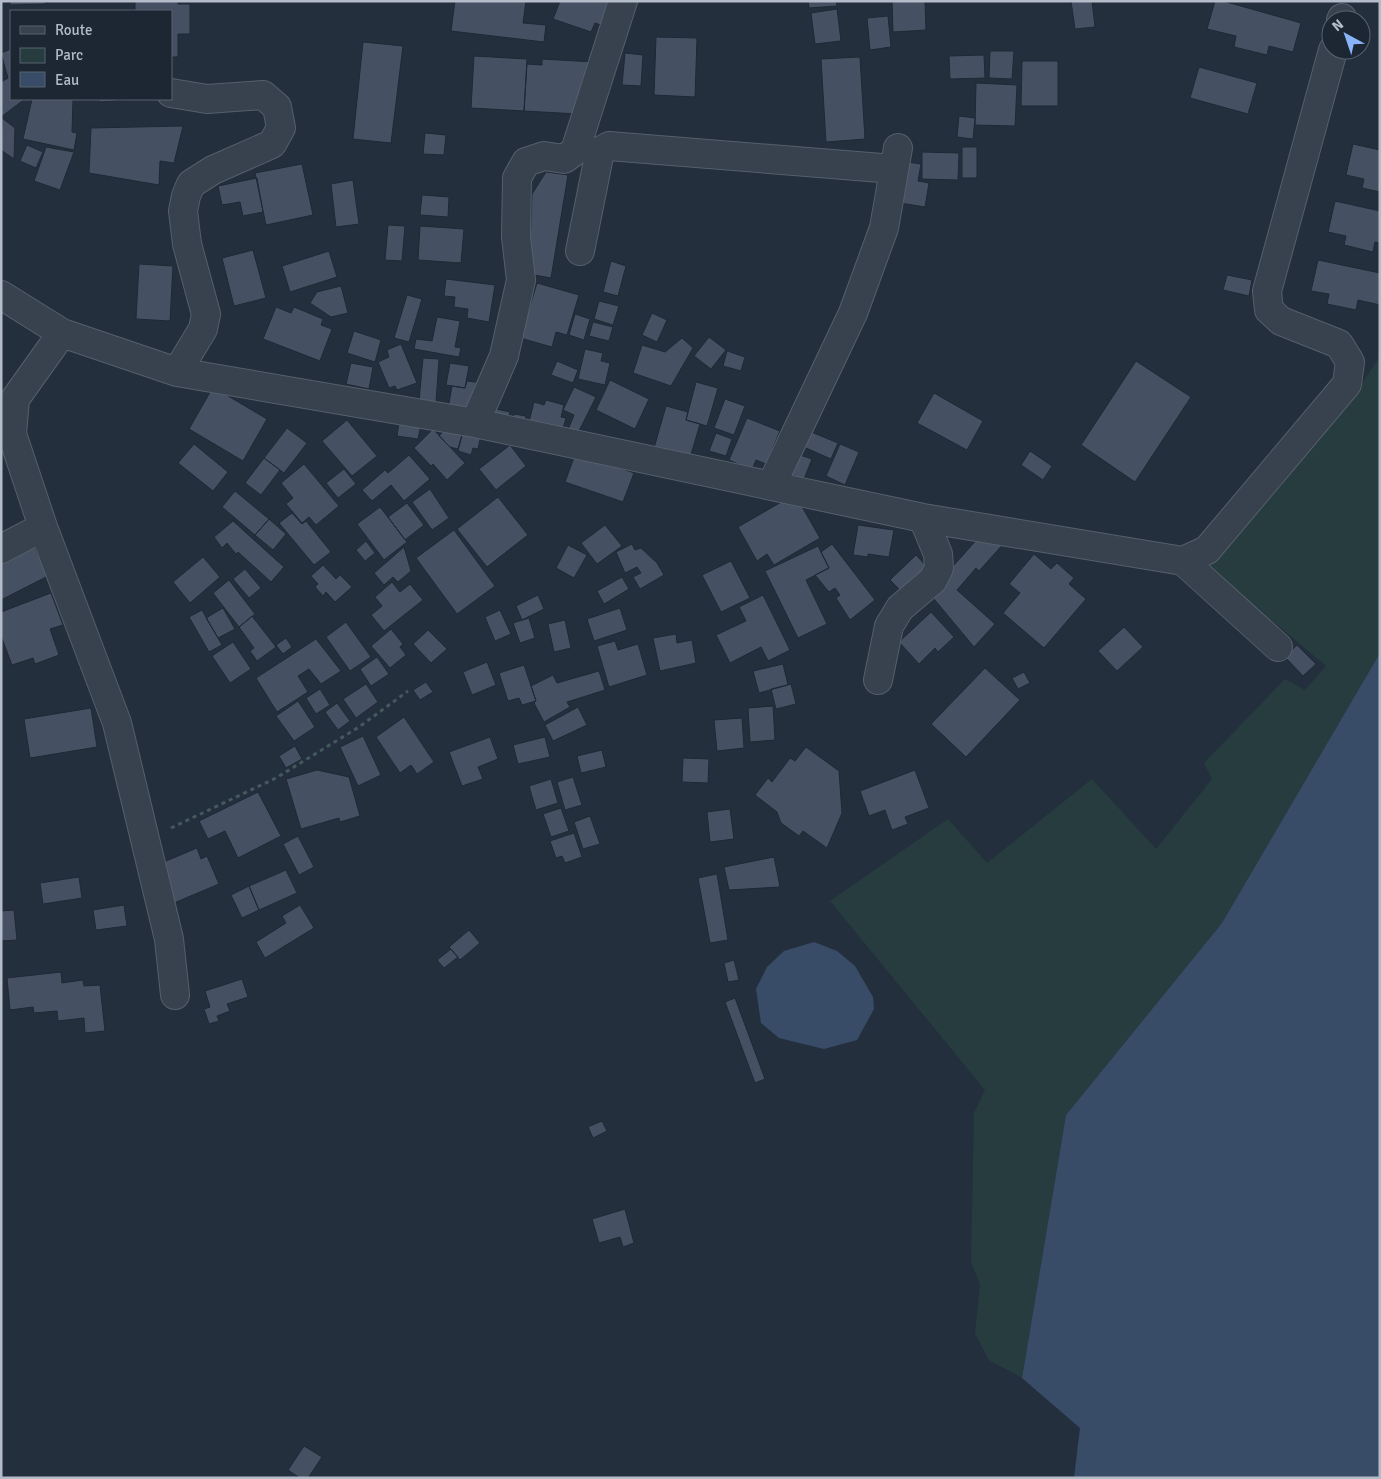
<svg xmlns="http://www.w3.org/2000/svg" width="1381" height="1479" font-family="Signika,sans-serif">
  <style>
    .green { fill: #263c3f }
    .water { fill: #394c67 }
    .building { fill: #455162; stroke: #1f2835 }
    .lines { fill: none; stroke-linecap: round; stroke-linejoin: round }
    .minor-casing { stroke: #565f6c; stroke-width: 30 }
    .path { stroke: #44595c; stroke-width: 3; stroke-dasharray: 4 4; stroke-linecap: butt }
    .minor { stroke: #38414e; stroke-width: 28 }
  </style>
  <rect width="100%" height="100%" fill="#242f3e"/>
  <path class="green" d="M1380 356V653L1222 923 1066 1115 1022 1378 989 1360 975 1334 980 1284 971 1262 974 1113 985 1090 830 901 948 819 987 863 1092 779 1156 849 1212 779 1204 763 1285 679 1305 690 1326 666 1206 565 1348 404Z"/>
  <path class="water" d="M1380 653V1478H1074L1080 1428 1022 1378 1066 1115 1222 923Z
    M814 942 837 951 855 966 873 997 874 1009 857 1040 824 1049 779 1038 761 1023 756 989 767 967 784 951Z"/>
  <path class="building" d="M10 1H45L46 4 10 5Z
    M135 1H178V4H190V34H178V57H171V11H135Z
    M455 1H526L523 23 546 25 544 42 451 31Z
    M560 1H610L601 25 595 23 591 32 553 19Z
    M808 1H836L837 6 809 8Z
    M892 1H925L926 30 893 32Z
    M1071 1H1092L1095 27 1075 29Z
    M1215 1H1223L1301 23 1293 52 1269 46 1267 55 1234 47 1236 36 1207 29Z
    M837 9 841 41 815 44 811 13Z
    M888 16 891 47 870 50 867 18Z
    M656 37 697 38 695 97 654 95Z
    M363 42 403 46 391 143 353 139Z
    M11 49V99H25L1 117V82L8 78 1 53Z
    M990 51H1014L1012 79 989 78Z
    M625 53 643 55 641 86 622 85Z
    M984 55 985 78 950 79 949 56Z
    M474 56 527 59 524 111 471 108Z
    M860 57 865 139 826 142 821 59Z
    M542 59 593 62 578 114 524 111 527 64 542 65Z
    M1022 61H1058V106H1021Z
    M1199 67 1257 83 1248 114 1190 98Z
    M976 83 1017 85 1015 126 975 125Z
    M32 99H73L72 132 77 133 74 150 23 139Z
    M99 99H128V100L99 102Z
    M959 116 975 118 973 139 957 137Z
    M2 118 15 128 14 159 1 150Z
    M183 126 174 163 160 161 159 185 89 173 91 128Z
    M425 133 446 135 444 155 423 154Z
    M1353 144 1380 150V192L1362 188 1364 179 1346 175Z
    M27 145 43 152 36 168 20 161Z
    M46 147 74 152 60 190 34 181Z
    M962 147H977V178H962Z
    M922 152 959 153 958 180 922 179Z
    M907 162 921 164 918 181 929 183 925 207 900 203Z
    M302 164 313 215 266 225 255 173Z
    M546 172 568 175 551 278 529 274 532 194Z
    M257 178 263 212 243 216 240 202 222 205 218 186Z
    M353 180 359 224 336 227 331 184Z
    M422 195 449 197 448 217 420 215Z
    M1335 201 1380 211V243L1375 242 1373 252 1344 245 1346 236 1328 232Z
    M388 225 405 226 402 261 385 260Z
    M420 226 464 229 461 263 418 260Z
    M253 250 266 298 234 306 222 258Z
    M329 251 337 277 290 292 282 266Z
    M1318 260 1380 273V305L1358 300 1356 310 1327 304 1329 294 1311 291Z
    M611 261 626 266 618 296 603 292Z
    M139 264 173 266 170 321 136 319Z
    M1227 275 1252 280 1249 296 1223 290Z
    M446 279 495 285 489 322 467 318 468 309 454 307 455 297 444 296Z
    M537 283 579 295 567 335 556 332 552 347 520 338Z
    M341 286 348 313 331 317 310 303 317 292Z
    M407 295 422 299 409 342 394 338Z
    M599 301 619 306 613 325 594 319Z
    M276 307 291 313 294 307 323 319 321 325 332 329 320 361 263 339Z
    M652 313 667 320 657 342 642 335Z
    M575 314 590 319 584 340 569 335Z
    M437 317 460 321 455 347 461 348 459 357 414 349 416 339 432 341Z
    M593 322 613 327 609 341 589 336Z
    M354 331 381 340 375 362 347 353Z
    M709 337 726 350 711 369 694 356Z
    M682 338 693 348 671 386 633 373 642 345 665 352Z
    M401 344 417 383 397 390 395 386 389 388 378 362 389 357 387 350Z
    M585 349 603 353 601 361 610 363 605 385 578 379Z
    M727 351 745 357 741 371 723 366Z
    M423 358 439 359 436 402 419 401Z
    M557 361 578 370 573 383 551 375Z
    M1136 361 1191 397 1135 482 1081 445Z
    M351 363 373 367 369 389 346 384Z
    M450 363 469 366 465 388 446 385Z
    M610 380 649 399 635 429 596 410Z
    M467 381 483 383 471 413 448 409 452 386 465 388Z
    M696 382 718 388 707 426 686 420Z
    M213 387 267 419 243 461 189 429Z
    M574 387 596 397 576 437 567 432 574 415 563 410Z
    M934 393 983 421 967 450 917 423Z
    M725 399 745 406 734 435 714 428Z
    M546 400 564 405 561 417 566 418 562 432 529 422 534 402 544 405Z
    M666 406 688 412 686 420 700 424 690 458 654 448Z
    M496 409 510 412 507 423 494 419Z
    M514 414 526 416 523 430 511 428Z
    M747 418 780 431 766 464 756 460 752 470 729 460Z
    M347 420 377 456 352 476 322 441Z
    M399 422 421 425 418 439 397 436Z
    M449 425 463 431 458 449 450 447 439 436Z
    M287 428 307 443 284 473 264 458Z
    M433 429 465 463 447 480 433 464 431 466 414 448Z
    M804 429 838 443 831 459 797 444Z
    M463 431 481 435 478 449 473 448 471 455 458 451Z
    M716 433 732 439 726 456 709 451Z
    M194 444 228 472 213 491 178 463Z
    M840 444 859 452 845 485 826 476Z
    M510 445 526 466 496 490 479 469Z
    M1030 451 1052 466 1043 480 1021 465Z
    M576 452 634 473 623 502 565 482Z
    M794 453 812 459 804 479 786 473Z
    M409 455 430 479 404 501 391 485 372 501 362 490 385 470 388 473Z
    M264 458 280 470 261 495 245 483Z
    M304 464 339 506 316 525 309 517 302 523 286 504 293 498 281 483Z
    M344 469 356 484 338 498 326 483Z
    M430 489 449 518 432 530 412 502Z
    M235 491 269 519 255 535 222 507Z
    M498 497 528 535 487 567 457 529Z
    M783 501 801 505 820 538 774 565 767 554 757 561 738 527Z
    M407 503 424 525 405 540 388 517Z
    M380 507 407 542 384 560 357 524Z
    M292 513 302 524 306 521 331 552 314 565 279 523Z
    M269 519 286 534 273 550 255 535Z
    M233 521 284 567 271 582 238 552 236 554 227 543 222 548 214 537Z
    M605 525 622 546 597 564 581 543Z
    M858 525 894 530 889 557 868 554V557L853 555Z
    M454 530 495 586 457 614 416 558Z
    M980 536 1006 541 979 571 976 568 957 590 995 624 974 647 929 593Z
    M366 541 375 553 365 561 356 550Z
    M33 544 48 576 1 600V559Z
    M632 544 635 550 641 548 657 563 664 575 640 589 633 577 641 573 637 567 625 573 616 552Z
    M832 544 875 600 850 620 836 598 840 595 835 588 829 592 815 575 829 568 821 552Z
    M568 545 587 555 574 578 556 568Z
    M818 546 829 568 806 580 827 624 798 638 765 571Z
    M404 547 411 571 398 582 393 577 384 585 374 573Z
    M1034 554 1051 569 1057 563 1074 578 1069 584 1086 599 1044 648 1003 613 1020 593 1009 584Z
    M916 555 928 568 903 593 890 580Z
    M203 557 220 577 190 603 173 582Z
    M731 561 750 598 721 612 702 575Z
    M323 565 336 579 340 575 352 587 335 602 326 592 323 596 315 587 318 584 311 576Z
    M245 569 261 588 249 598 233 579Z
    M622 577 629 589 604 604 597 591Z
    M229 580 255 614 239 627 213 593Z
    M392 582 400 592 410 584 423 600 384 631 371 615 382 606 375 597Z
    M51 593 63 625 50 629 59 655 35 664 33 658 12 665 1 636V612Z
    M538 595 544 609 522 620 516 606Z
    M763 595 790 650 768 661 761 647 730 663 716 635 746 621 739 607Z
    M223 608 235 629 218 638 206 618Z
    M620 608 627 630 594 641 587 619Z
    M202 610 222 645 209 652 189 617Z
    M500 610 511 634 495 641 485 617Z
    M931 612 954 637 938 652 935 648 919 664 899 642Z
    M252 616 276 647 257 661 250 651 254 648 239 627Z
    M529 618 535 638 520 643 513 623Z
    M565 620 571 648 554 652 548 624Z
    M346 622 371 657 350 671 326 637Z
    M1124 627 1143 647 1117 671 1098 651Z
    M391 629 403 644 400 647 406 655 390 668 371 646Z
    M428 630 447 649 431 663 413 644Z
    M676 634 677 643 692 640 696 663 660 671 653 638Z
    M286 638 292 647 283 654 276 645Z
    M316 639 341 671 321 684 309 669 298 676 308 692 277 712 256 678Z
    M615 641 618 650 638 644 647 675 609 687 597 646Z
    M233 642 251 669 230 683 212 656Z
    M1297 645 1316 664 1303 676 1285 657Z
    M377 657 389 674 371 686 360 669Z
    M487 662 496 685 472 695 463 672Z
    M783 664 788 685 759 693 753 671Z
    M524 665 536 701 522 705 519 698 508 701 499 673Z
    M985 668 1020 700 966 757 931 724Z
    M599 671 605 690 567 702 570 707 544 722 535 705 534 702 536 701 531 686 553 675 557 683Z
    M1024 672 1030 683 1018 689 1012 678Z
    M426 682 433 692 420 700 413 690Z
    M366 684 378 702 356 718 343 699Z
    M791 684 796 704 776 709 771 689Z
    M320 689 330 705 316 714 306 698Z
    M298 701 315 727 294 741 276 716Z
    M337 703 350 721 338 730 325 712Z
    M773 706 775 740 750 742 748 708Z
    M578 707 587 725 553 741 545 725Z
    M91 708 97 747 30 758 24 719Z
    M404 717 434 762 417 774 411 765 400 773 376 737Z
    M742 718 744 748 717 751 714 720Z
    M363 736 381 775 358 786 340 747Z
    M490 737 498 759 478 767 483 779 462 786 449 752Z
    M545 737 550 757 518 764 513 745Z
    M295 746 302 759 286 768 279 756Z
    M806 747 839 771 842 813 827 848 803 831 799 836 781 823 777 812 755 795 768 778 772 782 790 758 795 761Z
    M602 750 606 767 581 773 577 756Z
    M683 758 709 759 708 783 682 782Z
    M317 770 349 777 360 816 340 822 339 818 301 829 286 779Z
    M915 770 929 808 905 817 908 824 892 830 885 810 869 816 860 791Z
    M573 777 582 805 565 810 557 782Z
    M551 779 558 803 536 810 529 786Z
    M258 792 281 836 238 858 225 831 208 839 199 821Z
    M561 808 569 831 551 837 543 814Z
    M730 809 734 839 710 842 707 812Z
    M590 816 600 844 583 849 574 822Z
    M574 833 582 857 565 863 562 856 556 858 550 841Z
    M298 836 314 867 299 875 283 844Z
    M197 848 201 859 207 856 219 884 174 903 159 864Z
    M774 857 780 887 729 890 724 867Z
    M286 870 297 893 259 910 249 886Z
    M717 874 728 940 710 943 698 878Z
    M79 877 82 898 43 904 40 883Z
    M249 886 259 910 242 918 231 895Z
    M124 905 127 926 96 930 93 910Z
    M300 905 314 928 265 958 256 942 286 923 282 916Z
    M14 910 17 940 1 941V911Z
    M469 930 480 943 460 960 449 947Z
    M451 949 458 957 444 968 437 960Z
    M734 960 739 980 728 982 724 963Z
    M61 972 62 983 83 980 84 986 100 985 105 1031 85 1033 84 1018 58 1021 57 1011 34 1013 33 1007 10 1010 7 978Z
    M242 979 248 997 227 1004 230 1011 217 1016 219 1021 209 1024 204 1009 210 1007 205 991Z
    M735 998 765 1079 755 1083 725 1002Z
    M602 1121 607 1131 593 1138 588 1127Z
    M625 1209 634 1243 623 1247 620 1237 599 1243 592 1219Z
    M304 1446 322 1457 308 1478H300L288 1470Z"/>
  <g class="lines">
    <g class="minor-casing">
      <path id="minor" d="M1341 20 1342 18
        M171 93 207 99 263 95 277 107 281 128 272 144 213 170 191 184 186 196 183 211 187 244 206 314 203 329 177 372
        M580 251 600 151 609 146 894 169
        M1 295 62 333 177 372 475 423 923 518 1183 561 1207 550 1347 384 1350 362 1339 344 1281 321 1269 310 1267 291 1333 50
        M62 333 15 399 12 434 43 527 117 723 169 939 175 995
        M475 423 504 356 521 280 516 237 517 178 526 162 544 156 564 159 575 151 623 1
        M771 486 853 313 884 228 898 148
        M1 549 43 527
        M1183 561 1278 647
        M878 680 889 626 900 608 933 580 939 568 938 554 923 518"/>
    </g>
    <path class="path" d="M171 828 276 778 359 727 408 691"/>
    <use href="#minor" class="minor"/>
  </g>
  <rect width="1381" height="1479" fill="none" stroke="#b4bcc9" stroke-width="5"/>
  <rect x="10" y="10" width="162" height="90" fill="#1d2633" stroke="#59626f"/>
  <rect x="20" y="26" width="25" height="8" fill="#38414e" stroke="#59626f"/>
  <text x="55" y="35" font-size="15" fill="#b4bcc9">Route</text>
  <rect x="20" y="48" width="25" height="15" fill="#263c3f" stroke="#59626f"/>
  <text x="55" y="60" font-size="15" fill="#b4bcc9">Parc</text>
  <rect x="20" y="72" width="25" height="15" fill="#394c67" stroke="#59626f"/>
  <text x="55" y="85" font-size="15" fill="#b4bcc9">Eau</text>
  <g transform="translate(1346 35) rotate(320)"><circle r="24" fill="#1d2633" stroke="#59626f"/>
  <path d="M0-4L9 19L0 12L-9 19Z" fill="#8ab4f8"/>
  <text y="-8" font-size="14" font-weight="bold" text-anchor="middle" fill="#b4bcc9">N</text>
  </g>
</svg>
